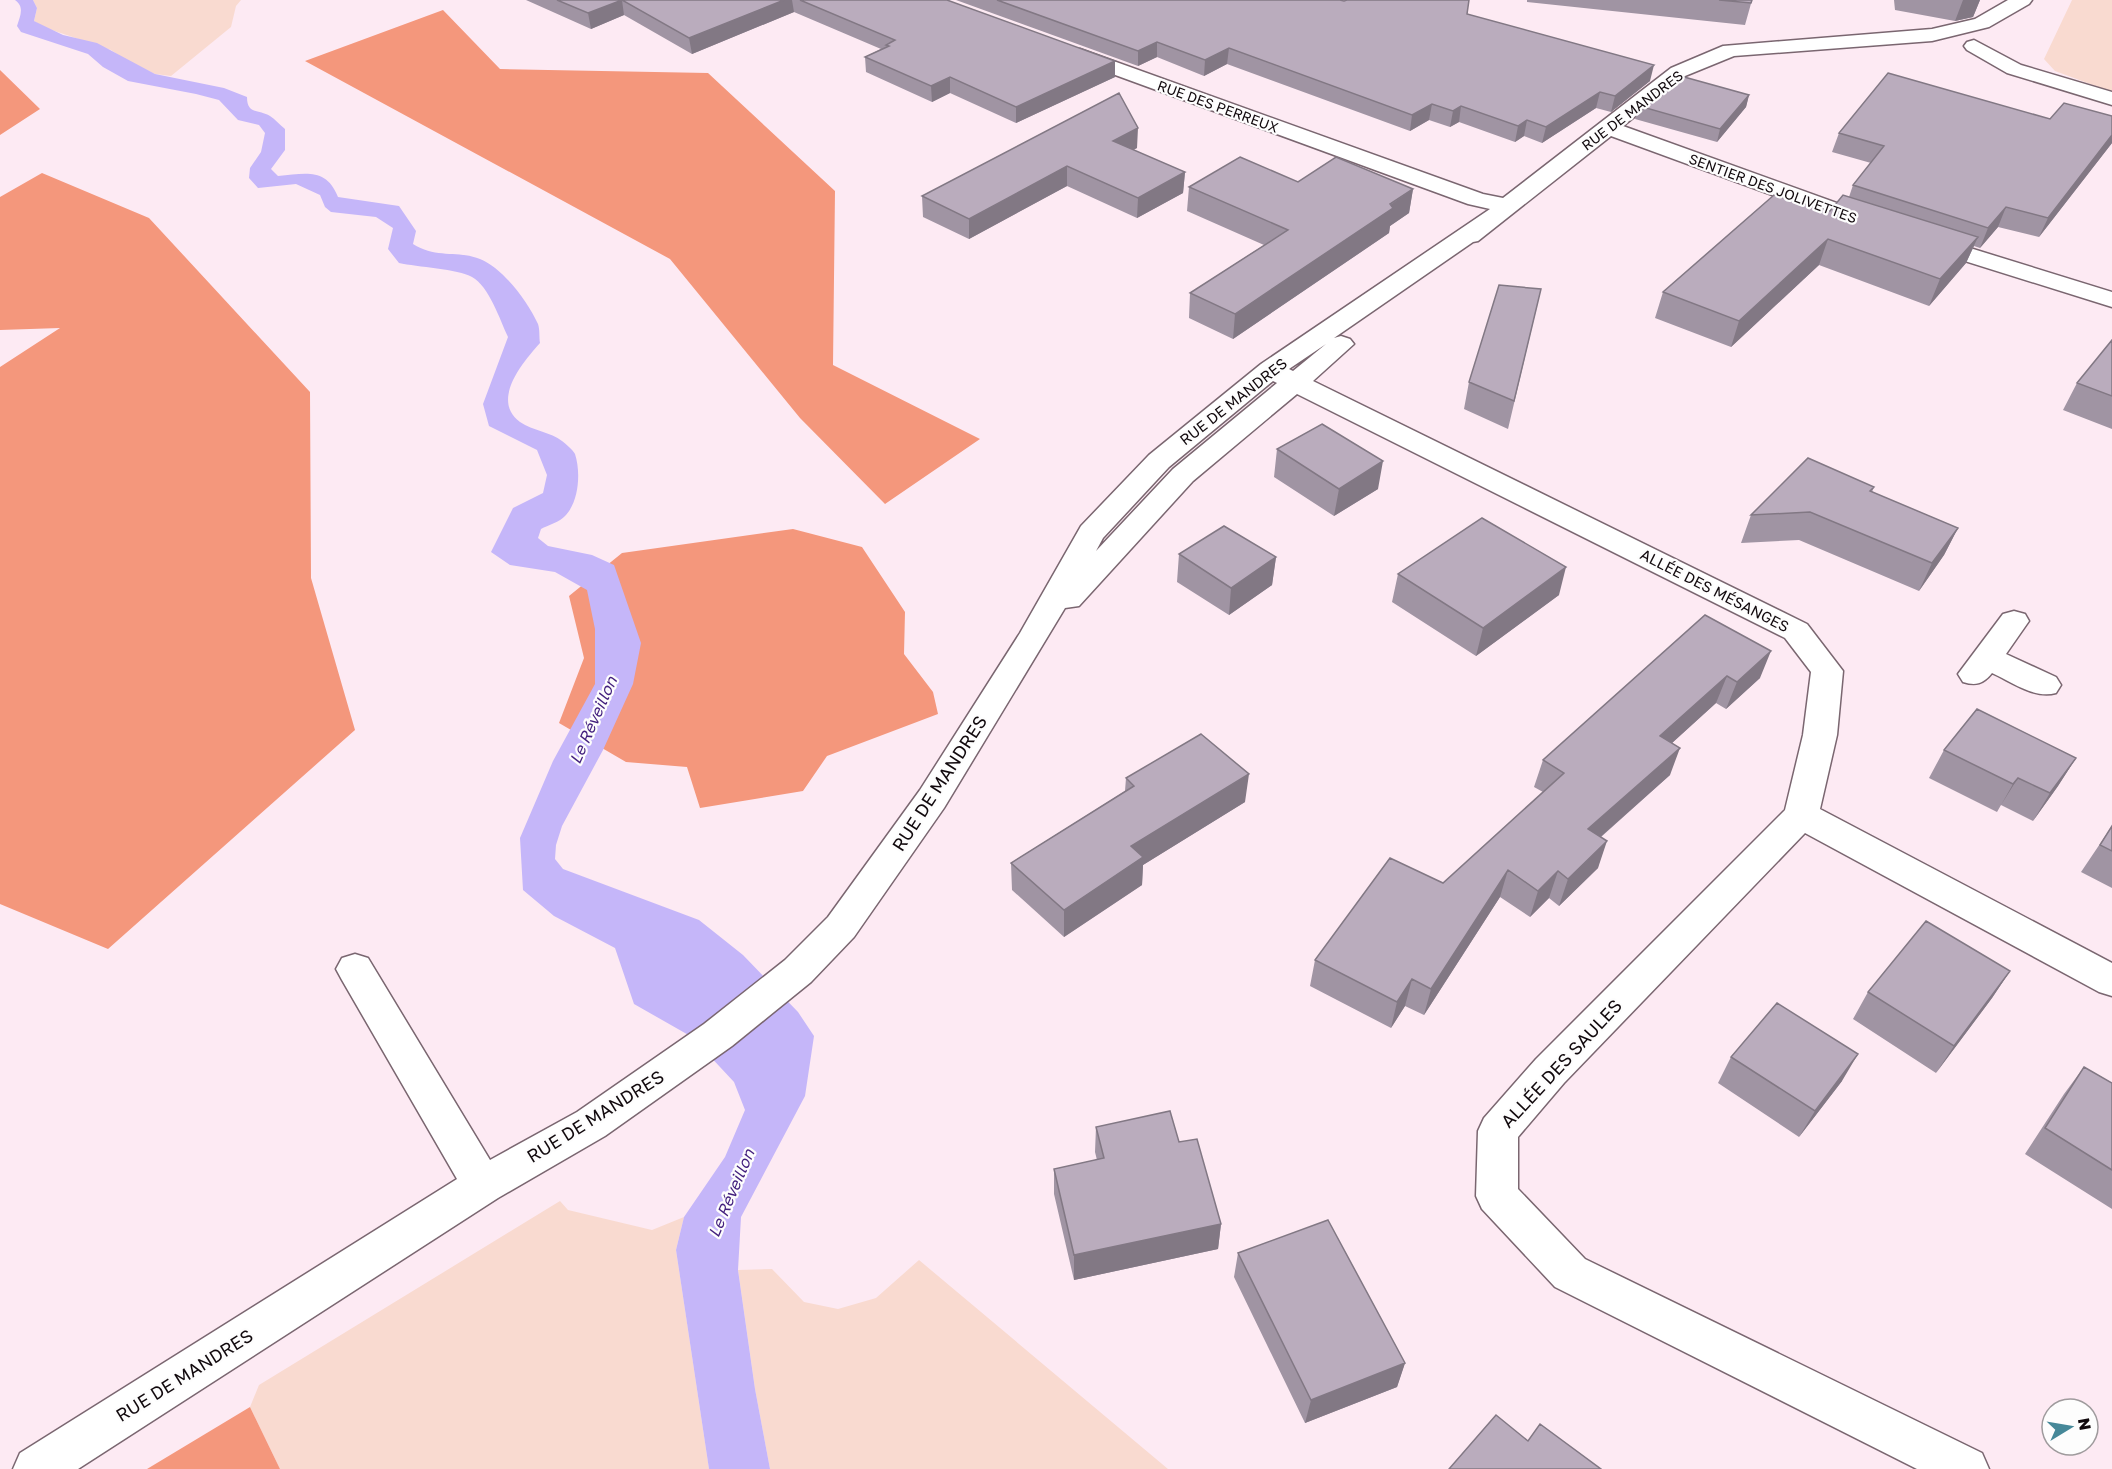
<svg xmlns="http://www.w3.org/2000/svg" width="2112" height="1469" font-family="'Golos Text',sans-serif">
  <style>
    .green { fill: #f9dad0 }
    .forest { fill: #f4977c }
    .water { fill: #c5b6f9 }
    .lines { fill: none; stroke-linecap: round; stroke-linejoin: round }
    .minor-casing { stroke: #7a6670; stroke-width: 3 }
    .minor { fill: #fff; fill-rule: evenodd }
    .wall { fill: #a094a3 }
    .shaded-wall { fill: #827884 }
    .building { fill: #baacbd; stroke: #827884; stroke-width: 1.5 }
    .labels { text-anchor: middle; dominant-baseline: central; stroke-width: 4.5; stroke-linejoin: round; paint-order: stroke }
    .far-street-label { font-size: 14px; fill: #11090d; stroke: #fdfdfd }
    .street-label { font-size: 15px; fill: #11090d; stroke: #fdfdfd }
    .water-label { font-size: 16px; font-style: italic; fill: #421f7d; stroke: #fdfdfd }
    .near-street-label { font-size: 18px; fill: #11090d; stroke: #fdfdfd }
  </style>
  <rect width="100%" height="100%" fill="#fdeaf3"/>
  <path class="green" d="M33 0H241L236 6 231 27 171 76 155 74 126 60 111 50 43 27 34 21 37 8Z
    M2072 0H2112V92L2055 71 2044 59Z
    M560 1201 568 1210 652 1230 684 1217 676 1250 709 1469H280L250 1407 259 1385Z
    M919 1260 1168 1469H770L755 1389 738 1270 772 1269 804 1302 838 1309 876 1298Z"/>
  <path class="forest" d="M443 10 500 69 708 73 835 191 833 365 980 439 885 504 800 418 670 259 305 61Z
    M0 70 40 109 0 135Z
    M42 173 149 218 310 392 311 578 355 730 108 949 0 904V367L60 328 0 330V197Z
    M793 529 862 547 905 612 904 654 933 692 938 714 827 756 803 791 700 808 687 767 626 762 559 723 584 658 569 596 622 553Z
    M250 1407 280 1469H147Z"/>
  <path class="water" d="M15 0H33L37 8 34 21 63 35 97 43 155 74 224 88 247 97C247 115 259 109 270 116 275 119 280 125 285 129V150L271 169 278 176C305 174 326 167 338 197L399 206 416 231 413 244C437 259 458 250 480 259 504 269 528 302 538 324 540 330 539 337 540 343 524 361 490 400 520 422 533 431 551 432 562 441 566 444 573 450 575 454 581 472 579 502 565 516 560 522 548 525 541 529L538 538 548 546 592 555 614 565 641 643 633 684 603 750 562 826 556 845 555 859 563 869 699 920 743 955 798 1012 814 1036 805 1096 741 1217 738 1270 755 1389 770 1469H709L676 1250 684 1217 725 1157 745 1110 734 1082 692 1037 634 1004 615 948 554 916 523 890 520 838 553 761 595 684V629L587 590 555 572 510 565 491 552 513 508 543 493 547 475 537 450 489 426 483 404 508 337C500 320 489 286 472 277 458 269 417 267 399 263L388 249 393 228 376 217 331 212 325 207 320 195 296 184 258 188 249 178 250 168 261 152 265 133 259 125 238 120 219 100 196 94 128 81 103 67 88 54 21 32 17 26C20 16 25 7 15 0Z"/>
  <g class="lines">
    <g class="minor-casing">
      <path id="minor" d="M2008 0H2032L2029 4 1989 27 1932 41 1734 56 1685 76 1623 126 1881 219 1885 224 1881 229 1873 231 1865 229 1611 136 1478 241 1473 242 1334 338 1341 336 1350 339 1354 344 1313 381 1807 624 1843 671 1837 735 1820 809 2112 963V996L2099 992 1805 833 1564 1083 1518 1137V1189L1585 1259 1982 1453 1989 1469H1917L1555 1287 1482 1209 1476 1196 1478 1131 1484 1118 1536 1059 1785 810 1803 735 1811 672 1785 638 1297 394 1193 481 1079 606 1065 608 944 808 854 937 811 982 732 1046 605 1136 498 1198 78 1469H13L20 1453 457 1179 342 980 336 969 342 958 355 954 368 958 490 1160 577 1112 704 1024 785 960 828 917 920 790 1020 633 1081 526 1149 455 1261 364 1490 209 1468 204 1066 57 1063 53 1066 49H1080L1483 194 1503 198 1671 68 1723 46 1932 29 1975 19ZM1326 344 1293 371 1289 369ZM1273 381 1277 383 1173 469 1096 551 1103 538 1169 467Z
        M1974 40 2021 65 2112 92V105L2007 73 1967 50 1964 46 1967 42Z
        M1928 235 2112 292V307L1920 247 1916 242 1920 237Z
        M2014 611 2025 614 2029 621 2006 654 2056 677 2061 685 2056 693C2034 699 2012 682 1992 673 1983 684 1976 686 1963 682L1958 674 2003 614Z"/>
    </g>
    <use href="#minor" class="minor"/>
  </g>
  <path class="wall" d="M526 0H947L1115 77 1016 123 950 93 932 102 866 72 865 57 881 49 794 12 692 54 624 15 591 29Z
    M956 0H1340L1344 1 1467 14 1650 81 1611 112 1596 108 1542 143 1524 136 1515 142 1459 122 1450 127 1429 120 1410 131 1227 64 1204 76 1157 57 1138 66Z
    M1527 0H1752L1745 25 1527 2Z
    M1894 0H1980L1973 17 1955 21 1895 10Z
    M1749 95 1746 107 1717 142 1635 119 1639 106Z
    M2112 116V143L2039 237 1998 227 1980 248 1974 246 1966 263 1929 306 1819 265 1731 347 1655 318 1663 292 1830 211 1849 197 1853 185 1871 163 1832 152 1839 133Z
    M1137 148 1133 150 1185 172 1183 193 1137 218 1067 186 969 239 923 217 922 196Z
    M1298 182 1413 189 1409 213 1390 226 1389 233 1233 339 1189 318 1190 293 1264 245 1187 211 1189 187Z
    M1541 289 1508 429 1464 409 1469 382Z
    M2112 340V429L2063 410 2077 383Z
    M1277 449 1378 489 1334 516 1274 477Z
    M1874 487 1872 492 1958 528 1944 555 1919 591 1799 540 1741 543 1751 515Z
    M1179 554 1276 557 1272 585 1229 615 1177 582Z
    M1398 574 1559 595 1476 656 1392 602Z
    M1705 615 1760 678 1726 709 1716 703 1672 743 1670 775 1601 837 1598 868 1559 906 1549 898 1530 917 1500 897 1424 1015 1405 1006 1391 1028 1310 986 1315 960 1443 883 1543 792 1534 787 1543 760Z
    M1944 750 2076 758 2058 786 2033 821 2001 805 1997 812 1929 778Z
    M1126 778 1245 802 1143 865 1142 885 1064 937 1012 890 1011 863 1125 791Z
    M2112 826V888L2081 872Z
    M2010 971 1992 998 1936 1073 1853 1019 1868 992Z
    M1731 1057 1842 1081 1799 1137 1718 1083Z
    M2084 1067 2112 1083V1209L2025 1154 2064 1094Z
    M1096 1127 1179 1142 1221 1224 1218 1249 1074 1280 1054 1194V1169L1097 1160 1095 1152Z
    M1238 1253 1405 1363 1397 1387 1305 1423 1234 1277Z"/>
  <path class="shaded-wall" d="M622 0 624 15 591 29 588 13Z
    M784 0H792L794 12 692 54 689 38Z
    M1963 0H1980L1973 17 1955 21Z
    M1157 42V57L1138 66V51Z
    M1229 48 1227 64 1204 76 1205 60Z
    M1115 61V77L1016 123V107Z
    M1654 65 1650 81 1611 112 1615 96Z
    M950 77V93L932 102 931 86Z
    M1600 92 1596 108 1542 143 1546 127Z
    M1749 95 1746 107 1717 142 1720 129Z
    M1432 104 1429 120 1410 131 1412 115Z
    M1461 106 1459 122 1450 127 1453 111Z
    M1527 120 1524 136 1515 142 1518 126Z
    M1138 128 1137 148 1113 161V141Z
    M2112 135V143L2039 237 2048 218Z
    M1067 166V186L969 239V219Z
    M1185 172 1183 193 1137 218 1138 198Z
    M1413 189 1409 213 1390 226 1389 233 1233 339 1235 314Z
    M2006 207 1998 227 1980 248 1988 228Z
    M1978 237 1966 263 1929 306 1940 279Z
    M1828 239 1819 265 1731 347 1739 321Z
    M1383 461 1378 489 1334 516 1339 489Z
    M1958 528 1944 555 1919 591 1932 563Z
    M1276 557 1272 585 1229 615 1231 588Z
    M1566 567 1559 595 1476 656 1483 628Z
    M1771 651 1760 678 1726 709 1737 682Z
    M1727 676 1716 703 1650 763 1660 736Z
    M1680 748 1670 775 1579 856 1588 829Z
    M2076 758 2058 786 2033 821 2050 793Z
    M1249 774 1245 802 1143 865 1142 885 1064 937V910L1131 846Z
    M2018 778 2001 805 1997 812 2013 784Z
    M1607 841 1598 868 1559 906 1568 879Z
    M1508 870 1500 897 1424 1015 1431 989Z
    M1558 871 1549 898 1530 917 1538 891Z
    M2010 971 1992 998 1936 1073 1954 1046Z
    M1412 979 1405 1006 1391 1028 1397 1002Z
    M1858 1054 1842 1081 1799 1137 1815 1111Z
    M1221 1224 1218 1249 1074 1280V1255Z
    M1405 1363 1397 1387 1305 1423 1311 1400Z"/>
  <path class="building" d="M557 0H622L588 13Z
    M622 0H784L689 38Z
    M800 0H947L1115 61 1016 107 950 77 931 86 865 57 889 46 886 45 895 40Z
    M997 0H1340L1344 1 1347 0H1469L1467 14 1654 65 1615 96 1600 92 1546 127 1527 120 1518 126 1461 106 1453 111 1432 104 1412 115 1229 48 1205 60 1157 42 1138 51Z
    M1719 0H1752L1751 3Z
    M1888 73 2050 119 2064 103 2112 116V135L2048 218 2006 207 1988 228 1853 185 1884 146 1839 133Z
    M1677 75 1749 95 1720 129 1639 106Z
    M1119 93 1138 128 1113 141 1185 172 1138 198 1067 166 969 219 922 196Z
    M1240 157 1298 182 1336 157 1413 189 1390 204 1393 208 1235 314 1190 293 1288 230 1189 187Z
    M1774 195 1830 211 1843 195 1978 237 1940 279 1828 239 1739 321 1663 292Z
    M1499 285 1541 289 1514 401 1469 382Z
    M2112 340V396L2077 383Z
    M1322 424 1383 461 1339 489 1277 449Z
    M1808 458 1874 487 1870 491 1958 528 1932 563 1810 512 1751 515Z
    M1482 518 1566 567 1483 628 1398 574Z
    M1224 526 1276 557 1231 588 1179 554Z
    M1705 615 1771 651 1737 682 1727 676 1660 736 1680 748 1588 829 1607 841 1568 879 1558 871 1538 891 1508 870 1431 989 1412 979 1397 1002 1315 960 1390 858 1443 883 1564 773 1543 760Z
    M1977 709 2076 758 2050 793 2018 778 2013 784 1944 750Z
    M1201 734 1249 774 1131 846 1143 857 1064 910 1011 863 1134 786 1126 778Z
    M2112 826V851L2100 845Z
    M1926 921 2010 971 1954 1046 1868 992Z
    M1777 1003 1858 1054 1815 1111 1731 1057Z
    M2084 1067 2112 1083V1170L2045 1128Z
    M1170 1111 1179 1142 1197 1139 1221 1224 1074 1255 1054 1169 1104 1158 1096 1127Z
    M1328 1220 1405 1363 1311 1400 1238 1253Z
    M1496 1415 1528 1441 1540 1424 1601 1469H1449Z"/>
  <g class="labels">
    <g class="far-street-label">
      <text transform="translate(1218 106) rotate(20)">RUE DES PERREUX</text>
      <text transform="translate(1632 110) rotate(-37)">RUE DE MANDRES</text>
      <text transform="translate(1773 188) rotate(20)">SENTIER DES JOLIVETTES</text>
    </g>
    <g class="street-label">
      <text transform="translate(1233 401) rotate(-38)">RUE DE MANDRES</text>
      <text transform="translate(1715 590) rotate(27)">ALLÉE DES MÉSANGES</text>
    </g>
    <g class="water-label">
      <text transform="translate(593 720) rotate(-66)">Le Réveillon</text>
      <text transform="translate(731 1193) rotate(-67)">Le Réveillon</text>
    </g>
    <g class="near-street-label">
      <text transform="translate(939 783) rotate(-57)">RUE DE MANDRES</text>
      <text transform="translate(1561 1063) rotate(-47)">ALLÉE DES SAULES</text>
      <text transform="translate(595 1116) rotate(-32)">RUE DE MANDRES</text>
      <text transform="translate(184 1375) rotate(-32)">RUE DE MANDRES</text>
    </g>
  </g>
  <g transform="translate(2070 1427) rotate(79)"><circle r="28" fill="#fdfdfd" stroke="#9f9b9d" stroke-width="1.5"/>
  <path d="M0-4.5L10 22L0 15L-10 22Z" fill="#468899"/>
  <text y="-9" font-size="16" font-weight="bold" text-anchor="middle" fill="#11090d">N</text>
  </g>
</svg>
